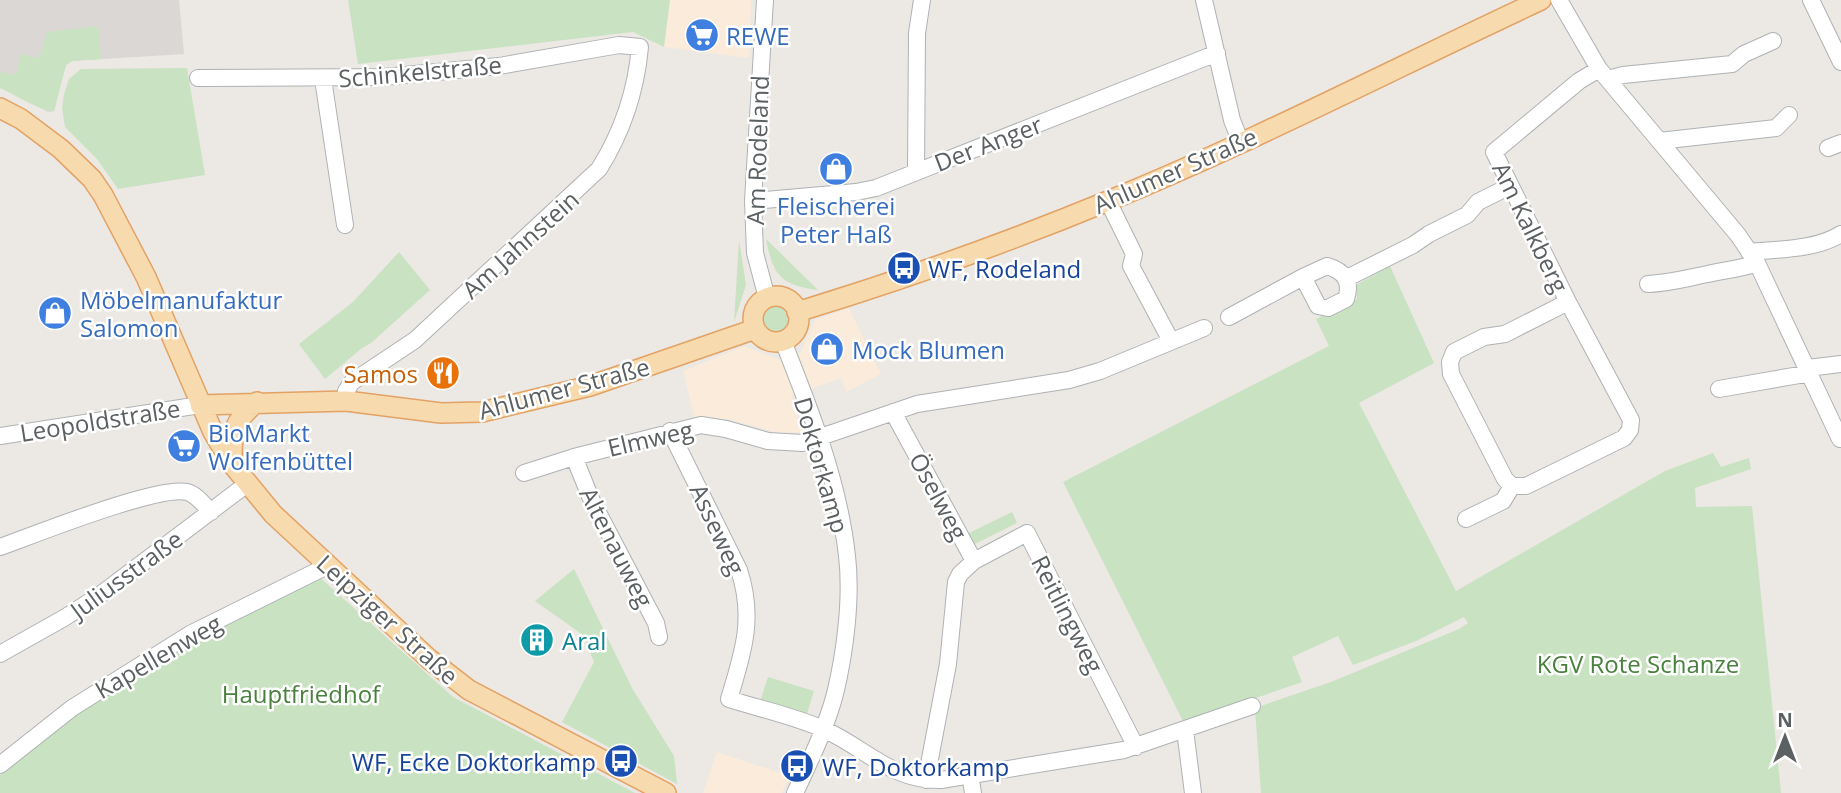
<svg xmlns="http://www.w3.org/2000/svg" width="1841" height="793" font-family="'Open Sans',sans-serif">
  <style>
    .commercial { fill: #faebda }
    .industrial { fill: #dbd7d5 }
    .green { fill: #c9e2c2 }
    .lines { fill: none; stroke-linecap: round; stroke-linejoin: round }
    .minor-casing { stroke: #aeb2b4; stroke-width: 18 }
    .major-casing { stroke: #e3a265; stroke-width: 22 }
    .minor { stroke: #fff; stroke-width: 16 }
    .major { stroke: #f7daad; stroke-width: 19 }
    .labels { text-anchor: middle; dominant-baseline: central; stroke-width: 5; stroke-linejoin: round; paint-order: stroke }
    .shop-label { font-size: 24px; fill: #366cbe; stroke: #fff; text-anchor: start }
    .street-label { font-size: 24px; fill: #5b6062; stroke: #fff }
    .transit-label { font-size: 24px; fill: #164399; stroke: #fff; text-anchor: start }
    .food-label { font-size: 24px; fill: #c56008; stroke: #fff; text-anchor: end }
    .culture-label { font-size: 24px; fill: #0d838f; stroke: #fff; text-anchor: start }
    .park-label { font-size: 24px; fill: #49803d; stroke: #fff }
  </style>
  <rect width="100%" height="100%" fill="#ece8e3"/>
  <path class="commercial" d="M660 0H751L749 58 664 47 653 42Z
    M849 308 881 374 846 392 841 378 792 396 803 432 778 433 728 419 695 421 683 371 742 347 750 348 777 359 801 352 815 320Z
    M717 752 790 776 782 793H703Z"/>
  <path class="industrial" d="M0 0H179L184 54 72 61 66 65 57 93 56 105 54 111 48 112 21 96 0 88Z"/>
  <path class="green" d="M348 0H670L664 47 633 32 358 64Z
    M98 26 101 59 72 61 66 65 54 111C44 113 12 93 0 88V72L16 75 21 54 39 58 47 32Z
    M187 68 205 175 118 189 97 159 65 127 62 108 64 94 69 79 81 69Z
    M766 239 818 290C781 285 773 276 766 239Z
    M739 240 746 285 734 322Z
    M399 252 430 290 371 343 362 348 325 379 299 344 353 302Z
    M1390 266 1434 363 1359 403 1456 591 1665 471 1713 453 1721 467 1749 458 1751 469 1695 488 1696 507 1752 506 1781 793H1261L1255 708 1331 682 1459 629 1468 623 1464 617 1416 641 1353 665 1338 636 1292 657 1302 682 1184 723 1063 482 1329 346 1316 319 1357 299 1356 285Z
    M759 319a16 16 0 1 1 32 0a16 16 0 1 1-32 0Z
    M1012 512 1017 523 969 547 963 536Z
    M574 569 632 688 674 756 677 784 562 722 594 662 583 635 535 601Z
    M317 575 453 697 635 793H0V775L97 699 191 637Z
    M768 677 814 691 804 723 758 708Z"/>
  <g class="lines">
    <g class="minor-casing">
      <path id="minor" d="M765 0 753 201 755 253 767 298
        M1204 0 1232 120 1241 143
        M1559 0 1599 69 1738 235 1757 263 1840 439
        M1811 0 1841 62
        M198 78 384 77 499 66 619 45 640 47C636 91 623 131 599 169L415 340 352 382 346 391V401
        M323 79 345 225
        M1608 79 1623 75 1732 64 1744 54 1773 41
        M1659 141 1776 128 1789 115
        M1828 148 1841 143
        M916 172 917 33 922 0
        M753 201 856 192 876 188 1217 53
        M1108 201 1134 254 1131 266 1171 341
        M1749 252C1780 249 1815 250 1841 234
        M1327 266C1344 271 1352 281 1346 299L1328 308 1318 306 1303 277Z
        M1347 278 1413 245 1429 234 1467 215 1478 202 1510 186
        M1648 284C1670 283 1687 278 1708 274 1725 270 1741 269 1757 263
        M1568 302 1505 334 1484 337 1454 352 1450 362 1451 374 1505 479 1512 486H1526L1624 438 1630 430 1631 420 1568 302 1494 152 1579 81 1599 69
        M1229 317 1303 277
        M783 341C810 409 839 482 847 556 852 598 845 653 835 694 826 728 810 761 795 793
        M1808 368 1841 364
        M1719 389 1811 373
        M893 412 974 561 960 574 956 582 948 664 926 780
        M670 431 739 570C755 618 743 653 729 699 760 709 794 716 823 729 866 748 891 781 941 780L1124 750 1252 706
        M0 436 200 405
        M574 457 592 501 656 623 659 637
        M524 473 574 457 701 425 726 429 768 441 803 443 917 404 1069 380 1100 371 1204 328
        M1466 519 1503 501 1512 486
        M0 547C34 535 158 485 187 492 196 494 204 505 211 512
        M974 561 1027 533 1136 747
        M0 654 64 618 100 595 247 484
        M1185 730 1193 793
        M0 765 72 708 190 634 319 570 326 563
        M970 774 973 793"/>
    </g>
    <g class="major-casing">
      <path id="major" d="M0 108 21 119 61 149 92 179 103 195 146 277 213 432 232 464 273 514 429 659 469 690 666 793
        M753 319a23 23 0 1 1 46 0a23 23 0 1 1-46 0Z
        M797 312C902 280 1006 243 1108 201 1255 141 1397 67 1541 0
        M200 405 346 401 441 413 482 412 590 386 755 329
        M232 463C232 432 232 422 257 402"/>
    </g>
    <use href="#minor" class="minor"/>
    <use href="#major" class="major"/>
  </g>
  <defs>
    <g id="supermarket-disc" transform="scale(1.75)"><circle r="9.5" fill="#3f7fe0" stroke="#fff"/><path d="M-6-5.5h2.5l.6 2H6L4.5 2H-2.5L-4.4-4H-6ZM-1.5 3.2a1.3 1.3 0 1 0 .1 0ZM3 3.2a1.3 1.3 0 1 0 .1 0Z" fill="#fff"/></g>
    <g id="shop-disc" transform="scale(1.75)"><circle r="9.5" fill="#3f7fe0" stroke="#fff"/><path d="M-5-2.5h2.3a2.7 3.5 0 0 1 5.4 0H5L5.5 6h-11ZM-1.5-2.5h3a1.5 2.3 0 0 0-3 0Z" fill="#fff"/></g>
    <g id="bus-disc" transform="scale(1.75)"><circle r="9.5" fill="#1a4fb4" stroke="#fff"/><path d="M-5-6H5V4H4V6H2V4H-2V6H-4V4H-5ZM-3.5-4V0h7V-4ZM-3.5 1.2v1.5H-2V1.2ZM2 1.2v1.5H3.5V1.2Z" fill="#fff"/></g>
    <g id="restaurant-disc" transform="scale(1.75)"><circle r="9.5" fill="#e8710a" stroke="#fff"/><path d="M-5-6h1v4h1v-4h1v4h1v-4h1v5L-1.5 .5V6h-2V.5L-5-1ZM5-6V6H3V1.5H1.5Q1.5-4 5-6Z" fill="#fff"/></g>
    <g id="building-disc" transform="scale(1.75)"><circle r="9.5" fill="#0f9aa8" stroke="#fff"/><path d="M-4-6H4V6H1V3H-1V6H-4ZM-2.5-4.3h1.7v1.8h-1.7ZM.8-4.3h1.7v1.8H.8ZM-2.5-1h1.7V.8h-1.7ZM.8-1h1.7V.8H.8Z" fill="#fff"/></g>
  </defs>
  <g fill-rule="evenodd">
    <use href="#supermarket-disc" x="702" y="35"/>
    <use href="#shop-disc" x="836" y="169"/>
    <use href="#bus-disc" x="904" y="268"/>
    <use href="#shop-disc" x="55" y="313"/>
    <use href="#shop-disc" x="827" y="349"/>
    <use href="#restaurant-disc" x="443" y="373"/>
    <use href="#supermarket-disc" x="184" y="446"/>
    <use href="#building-disc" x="537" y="640"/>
    <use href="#bus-disc" x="621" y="761"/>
    <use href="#bus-disc" x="797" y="766"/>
  </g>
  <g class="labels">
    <g class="shop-label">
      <text x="726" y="35">REWE</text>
      <text x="836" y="205" text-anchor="middle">Fleischerei<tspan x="836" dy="28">Peter Haß</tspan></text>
      <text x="80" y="299">Möbelmanufaktur<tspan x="80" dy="28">Salomon</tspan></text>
      <text x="852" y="349">Mock Blumen</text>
      <text x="208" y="432">BioMarkt<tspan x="208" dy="28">Wolfenbüttel</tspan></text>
    </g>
    <g class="street-label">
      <text transform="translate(420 71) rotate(-5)">Schinkelstraße</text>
      <text transform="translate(988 143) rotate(-21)">Der Anger</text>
      <text transform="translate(757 150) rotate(-88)">Am Rodeland</text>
      <text transform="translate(1175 170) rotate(-24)">Ahlumer Straße</text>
      <text transform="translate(1531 227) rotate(64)">Am Kalkberg</text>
      <text transform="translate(520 244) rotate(-42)">Am Jahnstein</text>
      <text transform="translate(564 388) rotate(-15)">Ahlumer Straße</text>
      <text transform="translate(100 420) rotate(-9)">Leopoldstraße</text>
      <text transform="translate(650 438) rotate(-13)">Elmweg</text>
      <text transform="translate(822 465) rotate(74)">Doktorkamp</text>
      <text transform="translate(939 496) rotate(62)">Öselweg</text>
      <text transform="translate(718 529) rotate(65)">Asseweg</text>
      <text transform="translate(617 547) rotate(63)">Altenauweg</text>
      <text transform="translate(126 574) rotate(-36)">Juliusstraße</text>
      <text transform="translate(1068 614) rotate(63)">Reitlingweg</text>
      <text transform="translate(388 619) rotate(42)">Leipziger Straße</text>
      <text transform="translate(158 656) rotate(-30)">Kapellenweg</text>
    </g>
    <g class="transit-label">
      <text x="928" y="268">WF, Rodeland</text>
      <text x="596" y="761" text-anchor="end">WF, Ecke Doktorkamp</text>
      <text x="822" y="766">WF, Doktorkamp</text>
    </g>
    <g class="food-label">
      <text x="418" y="373">Samos</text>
    </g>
    <g class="culture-label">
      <text x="562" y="640">Aral</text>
    </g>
    <g class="park-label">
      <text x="1638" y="663">KGV Rote Schanze</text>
      <text x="301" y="693">Hauptfriedhof</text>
    </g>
  </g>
  <g transform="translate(1785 737)" stroke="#ffffff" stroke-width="5" paint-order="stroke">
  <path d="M0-5L12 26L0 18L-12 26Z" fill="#5b6062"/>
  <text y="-10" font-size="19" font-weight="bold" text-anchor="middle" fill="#5b6062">N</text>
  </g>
</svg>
